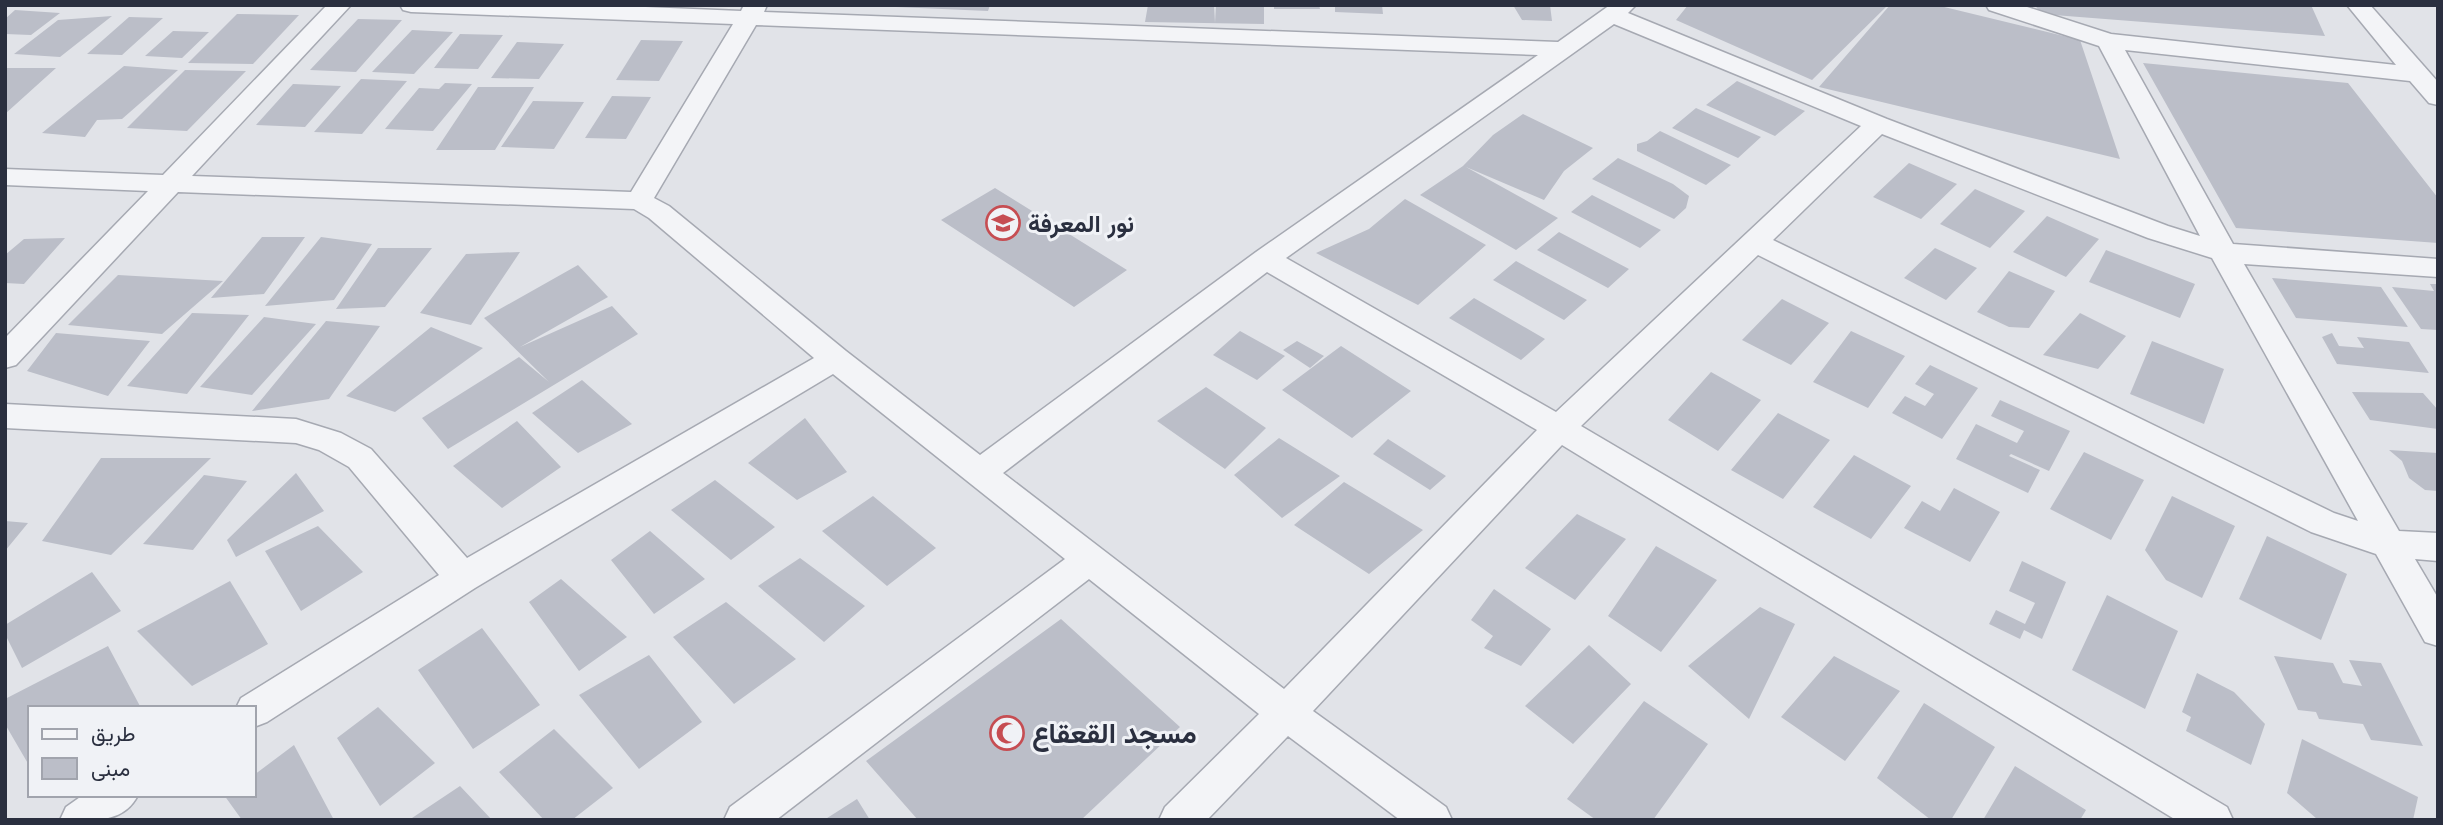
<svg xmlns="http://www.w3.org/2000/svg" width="2443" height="825" font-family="Arial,Vazirmatn,sans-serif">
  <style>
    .building { fill: #bbbec8 }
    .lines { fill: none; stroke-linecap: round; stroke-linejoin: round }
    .minor-casing { stroke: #a6a9b2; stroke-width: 3 }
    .minor { fill: #f3f4f7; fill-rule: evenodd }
    .labels { text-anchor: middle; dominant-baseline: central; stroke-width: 6; stroke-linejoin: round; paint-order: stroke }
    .poi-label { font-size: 24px; font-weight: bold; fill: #2a2f3f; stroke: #f0f2f6; text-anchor: start }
    .near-poi-label { font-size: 28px; font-weight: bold; fill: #2a2f3f; stroke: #f0f2f6; text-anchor: start }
  </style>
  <rect width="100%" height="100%" fill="#e1e3e8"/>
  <path class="building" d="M896 5H990L988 11 896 7Z
    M1148 5H1214L1215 23 1216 5H1264V24L1145 22Z
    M1274 5H1319L1320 9H1274Z
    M1335 5H1382L1383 14 1335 12Z
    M1513 5H1550L1552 21 1522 20Z
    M1688 5H1888L1812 80 1676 20Z
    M1890 5H1936L2080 40 2120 159 1819 87Z
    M2035 5H2311L2325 36 2041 14Z
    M15 10 60 13 31 35 5 34V19Z
    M237 14 299 15 253 64 188 63Z
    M112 16 60 57 14 54 58 20Z
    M129 17 163 18 122 55 87 54Z
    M358 19 402 20 356 72 310 70Z
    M412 30 453 32 414 74 372 72Z
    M173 31 209 32 182 58 145 56Z
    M460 34 503 35 478 69 434 68Z
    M641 40 683 41 659 81 616 80Z
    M517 42 564 44 539 79 491 78Z
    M2143 63 2348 83 2438 198V243L2236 228Z
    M124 66 178 70 122 119 97 120 85 137 42 133Z
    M5 68H56L5 114Z
    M185 70 246 71 187 131 127 128Z
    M361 79 407 81 362 134 314 132Z
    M1737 81 1805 111 1775 136 1706 105Z
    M445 83 472 84 433 131 385 129 419 88 439 89Z
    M293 84 341 86 305 127 256 125Z
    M478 87H534L495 150H436Z
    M612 96 651 97 626 139 585 138Z
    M533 101 584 102 554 149 501 147Z
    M1696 108 1761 137 1738 158 1672 128Z
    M1523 114 1593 148 1564 171 1544 200 1466 167 1558 218 1516 250 1420 195 1463 166 1493 135Z
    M1660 131 1731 165 1706 185 1637 151V144L1647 141Z
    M1618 158 1673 184 1689 196 1686 208 1674 219 1592 179Z
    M1909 163 1957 184 1921 219 1873 197Z
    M995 188 1127 270 1074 307 941 220Z
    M1975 189 2025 211 1990 248 1940 224Z
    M1592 195 1661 230 1640 248 1571 212Z
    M1405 199 1486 245 1418 305 1316 253 1369 229Z
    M2047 216 2099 239 2066 277 2013 252Z
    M1559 232 1629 269 1608 288 1537 250Z
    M262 237H305L264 294 211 298Z
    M321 237 372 244 334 300 265 306Z
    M65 238 24 284 5 283V255L24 239Z
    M378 248H432L385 307 336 309Z
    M1935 248 1977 268 1946 300 1904 278Z
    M2106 250 2195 284 2180 318 2089 282Z
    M520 252 471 325 420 313 466 254Z
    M1516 261 1587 300 1564 320 1493 280Z
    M578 265 608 297 520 347 612 306 638 334 448 449 422 418 519 357 549 382 484 318Z
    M2009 271 2055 291 2029 328 2009 327 1977 312Z
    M118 275 223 281 162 334 68 325Z
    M2272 278 2381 287 2408 327 2296 318Z
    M2430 284H2438V330L2421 329 2392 287 2434 291Z
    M1474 298 1545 339 1521 360 1449 318Z
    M1782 299 1829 323 1791 365 1742 340Z
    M192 313 249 315 187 394 127 386Z
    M2080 313 2126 336 2098 369 2043 355Z
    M264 317 316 324 252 395 200 387Z
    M326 321 380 326 329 399 252 411Z
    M431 327 483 348 395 412 346 396Z
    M1240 331 1285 356 1257 380 1213 355Z
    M1851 331 1905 356 1868 408 1813 382Z
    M56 333 150 341 108 396 27 371Z
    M2332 333 2339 346 2364 348 2357 337 2409 342 2429 373 2337 364 2322 337Z
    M1297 341 1324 356 1310 368 1283 350Z
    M2152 341 2224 369 2204 424 2130 394Z
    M1341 346 1411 391 1352 438 1282 390Z
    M1930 365 1978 388 1942 439 1892 413 1905 396 1925 406 1934 394 1915 384Z
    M1711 372 1761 400 1718 451 1668 420Z
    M582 380 632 424 578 453 532 413Z
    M1206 387 1266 428 1225 469 1157 421Z
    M2352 392 2423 393 2438 410V429L2370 420Z
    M2000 400 2070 431 2049 471 2011 454 2009 456 2040 470 2028 493 1956 459 1976 424 2017 443 2024 431 1991 416Z
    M1778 413 1830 440 1783 499 1731 470Z
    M805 418 847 472 797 500 748 463Z
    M517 421 561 467 502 508 453 466Z
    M1279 438 1340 476 1282 518 1234 475Z
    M1388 439 1446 476 1430 490 1373 454Z
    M2389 450 2438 453V491L2425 490 2409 478 2402 461Z
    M2084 452 2144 480 2111 540 2050 509Z
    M1854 455 1911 486 1871 539 1813 507Z
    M101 458H211L111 555 42 541Z
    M296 473 324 511 236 557 227 540Z
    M204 475 247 481 193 550 143 544Z
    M715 480 775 527 731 560 671 510Z
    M1344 482 1423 530 1369 574 1294 525Z
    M1954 488 2000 512 1970 562 1904 528 1922 501 1940 511Z
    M873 496 936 548 887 586 822 531Z
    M2172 496 2235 526 2202 598 2166 580 2145 550Z
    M1577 514 1626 539 1575 600 1525 568Z
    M5 521 28 523 5 551Z
    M318 526 363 572 301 611 265 551Z
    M650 531 705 579 654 614 611 560Z
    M2267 536 2347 574 2321 640 2239 599Z
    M1656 546 1717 580 1661 652 1608 616Z
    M800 558 865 606 824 642 758 586Z
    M2022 561 2066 582 2042 639 2024 630 2020 639 1989 624 1996 610 2025 624 2035 603 2009 591Z
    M92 572 121 611 22 668 5 634V625Z
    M561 579 627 637 579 671 529 602Z
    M230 581 268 644 192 686 137 631Z
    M1494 589 1551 629 1521 666 1484 648 1493 636 1471 620Z
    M2107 595 2178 631 2145 709 2072 670Z
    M726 602 796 659 734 704 673 637Z
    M1760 607 1795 624 1749 719 1688 666Z
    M1061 619 1180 727 1081 820H918L866 761Z
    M482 628 540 705 473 749 418 670Z
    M1589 645 1631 684 1573 744 1525 706Z
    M108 646 141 708H30V767L5 724V699Z
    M649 655 702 722 639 769 579 695Z
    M1834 656 1900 691 1845 761 1781 717Z
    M2274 656 2333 663 2343 683 2362 686 2349 660 2381 663 2423 746 2371 740 2363 724 2319 719 2316 712 2298 710Z
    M2197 673 2234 692 2265 724 2251 765 2186 731 2191 717 2182 712Z
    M1644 701 1708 744 1653 820H1596L1567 799Z
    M1924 703 1995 747 1951 820H1931L1877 778Z
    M378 707 435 763 380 806 337 738Z
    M554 729 613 788 572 820H544L499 772Z
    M2302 739 2418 797 2413 820 2317 819 2287 793Z
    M294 745 334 820H242L224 795H254V775Z
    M2015 766 2086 810 2080 820H1983Z
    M460 786 492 820H409Z
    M857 799 870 820H824Z"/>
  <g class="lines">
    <g class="minor-casing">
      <path id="minor" d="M327 5H351L192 176 631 192 733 24 411 12 403 10 400 5H598L741 11 744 5H767L764 12 1558 42 1610 5H1636L1628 13 1887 119 2168 226 2200 236 2099 46 1989 10 1986 5H2021L2111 34 2396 65 2347 5H2370L2438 82V105L2429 103 2410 81 2125 50 2233 244 2438 259V277L2244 264 2399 531 2438 533V561L2415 559 2438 598V646L2425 642 2376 554 2311 532 1758 255 1581 426 2227 807 2233 820H2176L1562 445 1313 711 1446 807 1452 820H1400L1288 736 1207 820H1159L1165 807 1259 714 1089 579 776 820H724L730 807 1065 559 833 374 475 588 267 722 254 727V708H236L241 698 439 575 349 467 319 450 296 443 5 428V404L296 419 341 433 371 449 467 558 814 358 649 218 634 209 178 192 16 365 5 368V338L148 191 5 185V169L163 175ZM1614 24 1861 126 1556 412 1286 258ZM756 25 1538 55 1256 252 980 455 846 351 669 206 654 198ZM1882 134 2148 238 2212 258 2358 521 2334 513 1773 240ZM1267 272 1537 430 1284 689 1003 473Z
        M83 795H138C123 825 90 820 60 820L66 807Z"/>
    </g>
    <use href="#minor" class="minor"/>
  </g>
  <defs>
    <g id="school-ring" transform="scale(1.75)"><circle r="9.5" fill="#f0f2f6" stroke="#c64d52" stroke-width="1.5"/><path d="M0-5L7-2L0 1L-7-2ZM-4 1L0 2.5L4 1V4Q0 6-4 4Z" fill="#c64d52"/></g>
    <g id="mosque-ring" transform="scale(1.75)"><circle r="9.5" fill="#f0f2f6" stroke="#c64d52" stroke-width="1.5"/><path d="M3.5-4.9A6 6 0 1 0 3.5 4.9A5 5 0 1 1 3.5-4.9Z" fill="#c64d52"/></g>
  </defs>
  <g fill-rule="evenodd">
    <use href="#school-ring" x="1003" y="223"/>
    <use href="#mosque-ring" x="1007" y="733"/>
  </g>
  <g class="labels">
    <g class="poi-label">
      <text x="1028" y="223">نور المعرفة</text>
    </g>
    <g class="near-poi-label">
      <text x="1032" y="733">مسجد القعقاع</text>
    </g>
  </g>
  <rect width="2443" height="825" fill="none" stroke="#2a2f3f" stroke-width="14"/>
  <rect x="28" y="706" width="228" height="91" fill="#f0f2f6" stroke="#a1a4ad" stroke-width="2"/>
  <rect x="42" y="729" width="35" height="10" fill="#f3f4f7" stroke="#a1a4ad" stroke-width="2"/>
  <text x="91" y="741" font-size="21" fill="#2a2f3f">طريق</text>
  <rect x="42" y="758" width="35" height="21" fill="#bbbec8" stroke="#a1a4ad" stroke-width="2"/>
  <text x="91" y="776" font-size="21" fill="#2a2f3f">مبنى</text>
</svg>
